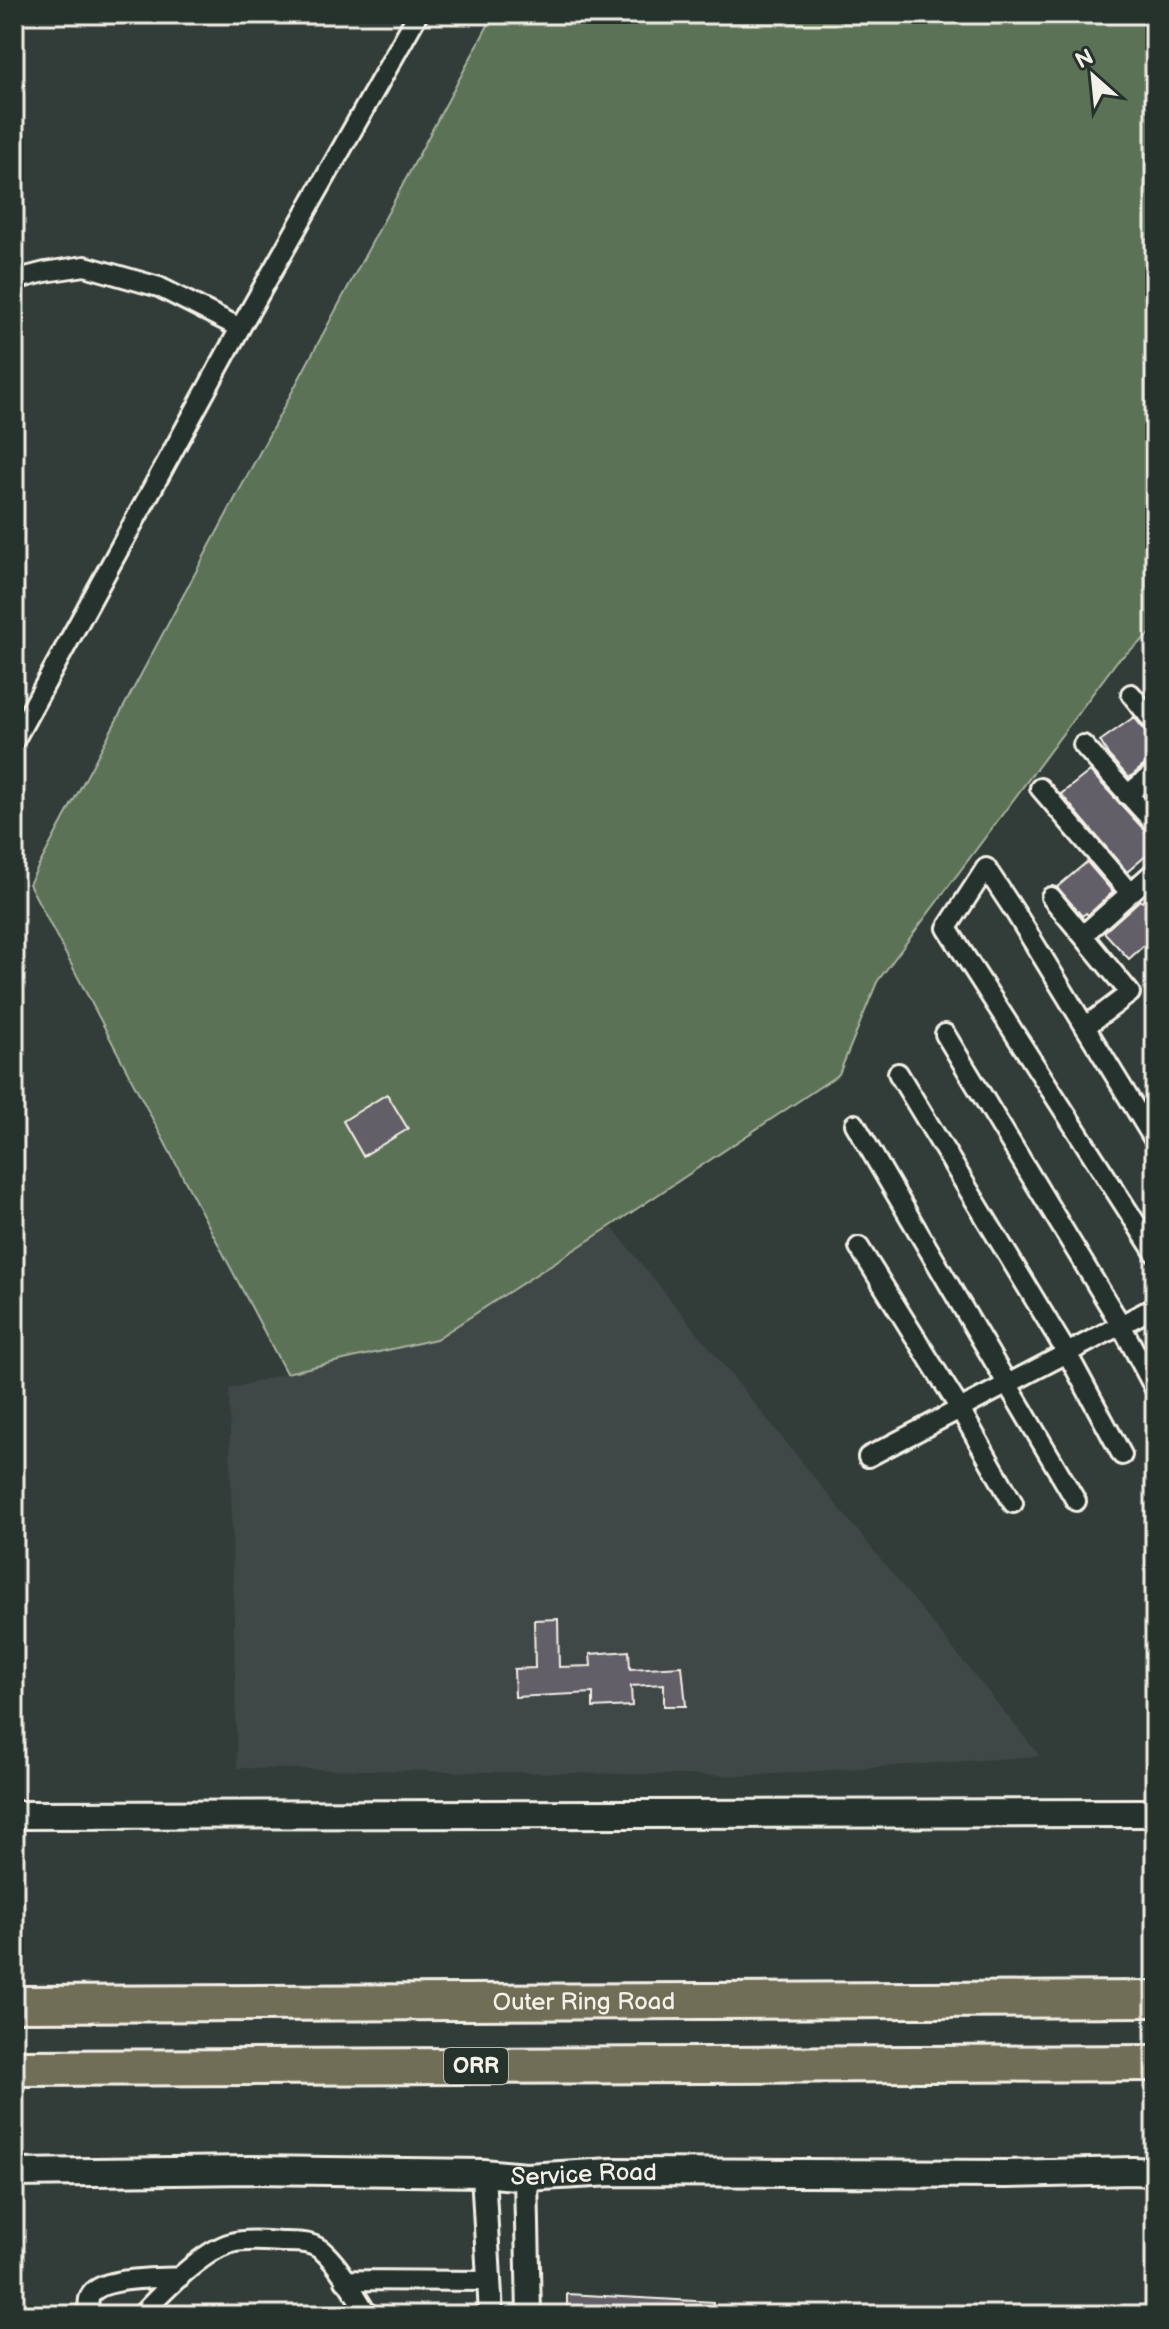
<svg xmlns="http://www.w3.org/2000/svg" width="1169" height="2329" font-family="'Balsamiq Sans',sans-serif">
  <style>
    .built { fill: #414647 }
    .green { fill: #5c7256; stroke: #a8b29f; stroke-width: 2 }
    .building { fill: #645e67; stroke: #f4f1e8; stroke-width: 2 }
    .lines { fill: none; stroke-linecap: round; stroke-linejoin: round }
    .minor-casing { stroke: #f4f1e8; stroke-width: 24 }
    .tertiary-casing { stroke: #f4f1e8; stroke-width: 28 }
    .secondary-casing { stroke: #f4f1e8; stroke-width: 32 }
    .motorway-casing { stroke: #f4f1e8; stroke-width: 40 }
    .minor { stroke: #26332d; stroke-width: 18 }
    .tertiary { stroke: #26332d; stroke-width: 22 }
    .secondary { stroke: #26332d; stroke-width: 26 }
    .motorway { stroke: #716e59; stroke-width: 34 }
    .labels { text-anchor: middle; dominant-baseline: central; stroke-width: 6; stroke-linejoin: round; paint-order: stroke }
    .shield { fill: #26332d; stroke: #b6b8b0; stroke-width: 2 }
    .shield-label { font-size: 22px; font-weight: bold; fill: #f4f1e8 }
    .street-label { font-size: 24px; fill: #f4f1e8; stroke: #26332d }
  </style>
  <rect width="100%" height="100%" fill="#323c39"/>
  <filter id="ink" filterUnits="userSpaceOnUse"><feTurbulence type="fractalNoise" baseFrequency=".0125" numOctaves="2"/><feDisplacementMap in="SourceGraphic" scale="16" xChannelSelector="R" yChannelSelector="G"/><feConvolveMatrix kernelMatrix="1 2 1 2 8 2 1 2 1" color-interpolation-filters="sRGB"/></filter>
  <g filter="url(#ink)">
    <path class="built" d="M611 1226 1040 1756 746 1776 237 1768 229 1389 286 1373 436 1339Z"/>
    <path class="green" d="M494 14H1155V630L1117 661 877 982 839 1074 611 1226 436 1339 286 1373 29 884Z"/>
    <path class="building" d="M1134 717 1146 732 1155 736V760L1147 763 1129 778 1109 756 1100 741Z
      M1090 771 1146 832 1155 836V848L1127 872 1061 794Z
      M1087 862 1113 892 1088 915 1086 913 1082 916 1057 887Z
      M1155 891V935L1129 959 1104 932 1140 900 1142 902Z
      M387 1094 408 1129 363 1156 343 1121Z
      M558 1619 559 1667 591 1666 590 1654 629 1651 630 1669 682 1666 686 1706H664V1684L631 1686 632 1706 593 1708V1693L515 1697 514 1669 535 1668 534 1620Z
      M567 2294 713 2302 712 2315H567Z"/>
    <g class="lines">
      <g class="minor-casing">
        <path id="minor" d="M14 280 45 272 85 266 159 287 240 328
          M1131 694 1155 724
          M14 741 244 321 418 14
          M1083 745 1155 824
          M1040 788 1130 893
          M1127 795 1155 772
          M1051 897 1130 993 1085 1027
          M1083 935 1155 871
          M945 1034 1121 1325 1155 1389
          M898 1073 1067 1353 1122 1455
          M855 1124 1076 1501
          M1155 1141 1015 912 986 868 947 928 1155 1253
          M859 1247 960 1409 1013 1503
          M868 1457 1155 1307
          M345 2280 489 2281
          M89 2315C89 2309 87 2302 90 2296 100 2276 159 2279 180 2277
          M141 2315C162 2293 202 2251 231 2243 247 2239 265 2241 281 2242 298 2242 314 2241 326 2254 343 2271 355 2295 368 2315"/>
      </g>
      <g class="tertiary-casing">
        <path id="tertiary" d="M483 2173 491 2315
          M526 2177 529 2315"/>
      </g>
      <g class="secondary-casing">
        <g id="secondary">
          <path d="M14 1815 1155 1813"/>
          <path id="s1" d="M14 2173 252 2170 483 2173 526 2177 612 2172 1006 2174 1133 2171 1155 2172"/>
        </g>
      </g>
      <g class="motorway-casing">
        <g id="motorway">
          <path id="s2" d="M14 2004 1155 1999"/>
          <path d="M14 2068 1155 2063"/>
        </g>
      </g>
      <use href="#minor" class="minor"/>
      <use href="#tertiary" class="tertiary"/>
      <use href="#secondary" class="secondary"/>
      <use href="#motorway" class="motorway"/>
    </g>
  </g>
  <g class="labels">
    <rect class="shield" x="444" y="2048" width="64" height="36" rx="6"/>
    <g class="shield-label">
      <text x="476" y="2066">ORR</text>
    </g>
    <g class="street-label">
      <text stroke="none"><textPath href="#s2" startOffset="570">Outer Ring Road</textPath></text>
      <text stroke="none"><textPath href="#s1" startOffset="570">Service Road</textPath></text>
    </g>
  </g>
  <rect width="1169" height="2329" fill="none" stroke="#26332d" stroke-width="48"/>
  <rect x="24" y="24" width="1121" height="2281" fill="none" stroke="#f4f1e8" stroke-width="3" filter="url(#ink)"/>
  <g transform="translate(1093 76) rotate(333)" stroke="#26332d" stroke-width="6" paint-order="stroke">
  <path d="M0-6L14 30L0 20L-14 30Z" fill="#f4f1e8"/>
  <text y="-12" font-size="22" font-weight="bold" text-anchor="middle" fill="#f4f1e8">N</text>
  </g>
</svg>
